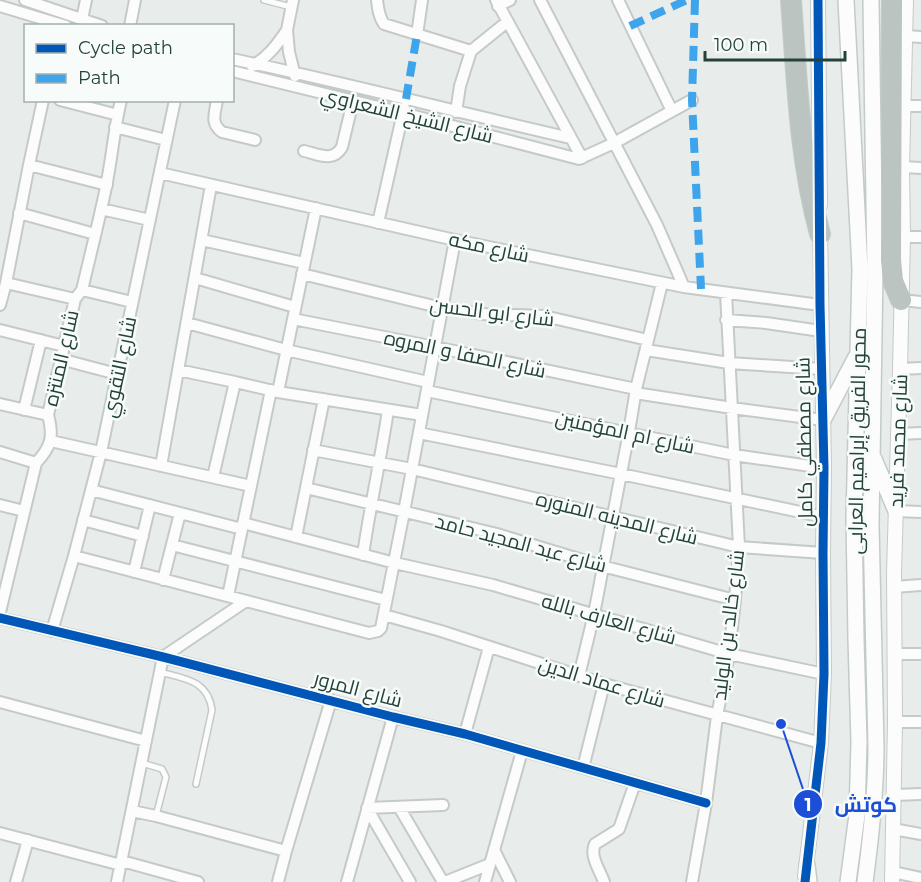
<svg xmlns="http://www.w3.org/2000/svg" width="921" height="882" font-family="Montserrat,Cairo,sans-serif">
  <style>
    .lines { fill: none; stroke-linecap: round; stroke-linejoin: round }
    .service-casing { stroke: #c5cac8; stroke-width: 8 }
    .minor-casing { stroke: #c5cac8; stroke-width: 14 }
    .tertiary-casing { stroke: #c5cac8; stroke-width: 16 }
    .secondary-casing { stroke: #c3cbc8; stroke-width: 18 }
    .motorway-casing { stroke: #c3ccc9; stroke-width: 22 }
    .service { stroke: #fcfcfc; stroke-width: 5 }
    .minor { stroke: #fcfcfc; stroke-width: 10 }
    .tertiary { stroke: #fcfcfc; stroke-width: 14 }
    .secondary { stroke: #fcfcfc; stroke-width: 15 }
    .motorway { stroke: #bcc4c2; stroke-width: 20 }
    .quiet { stroke: #3ea4ec; stroke-width: 8; stroke-dasharray: 15 8; stroke-linecap: butt }
    .cycleway-casing { stroke: #f7fbf9; stroke-width: 13 }
    .cycleway { stroke: #0057b8; stroke-width: 9 }
    .labels { text-anchor: middle; dominant-baseline: central; stroke-width: 5; stroke-linejoin: round; paint-order: stroke }
    .street-label { font-size: 20px; fill: #24423a; stroke: #f7fbf9 }
    .leader { fill: none; stroke: #1d4ed8; stroke-width: 2 }
    .callout-dot { fill: #1d4ed8; stroke: #f7fbf9; stroke-width: 2 }
    .mark-label { font-size: 18px; text-anchor: middle; font-weight: bold; fill: #fff }
    .callout-label { font-size: 21px; text-anchor: middle; font-weight: bold; fill: #1d4ed8; stroke: #f7fbf9; stroke-width: 5; stroke-linejoin: round; paint-order: stroke }
  </style>
  <rect width="100%" height="100%" fill="#e8edeb"/>
  <g class="lines">
    <g class="service-casing">
      <path id="service" d="M264 0 291 7
        M160 672C185 679 208 680 212 710L196 784
        M142 763 162 769 166 777 156 816"/>
    </g>
    <g class="minor-casing">
      <path id="minor" d="M25 0 102 26
        M293 0 287 30 289 52 295 76
        M377 0C378 9 379 17 384 24L471 51
        M496 0 582 158
        M540 0 657 225 684 287
        M618 0 672 111
        M0 6 66 26
        M498 6 510 0
        M82 19 86 0
        M130 26 135 0
        M417 35 422 0
        M905 36 921 37
        M232 59C346 83 457 112 570 138
        M252 66C267 58 277 45 287 30
        M232 71 403 113 579 159 614 143 692 100
        M60 100 118 115
        M217 100C215 114 210 123 222 132L255 140
        M904 106H921
        M456 112 460 86 471 51 507 22
        M115 127 166 140
        M304 151C318 154 333 163 342 147L353 101
        M29 165 107 185
        M902 167 921 168
        M160 173 455 240 684 287 820 305
        M101 209 150 220
        M19 213 95 234
        M378 223 404 108
        M903 237H921
        M202 240 304 263
        M302 274 442 308 498 316 516 315 544 316 648 340
        M195 278 295 307
        M6 283 75 299
        M82 290 132 302
        M901 300 921 302
        M0 305 6 283 29 165 43 100
        M293 319 435 347 636 389
        M726 320 766 323 821 331
        M187 323 286 350 428 382
        M0 330 64 346
        M646 350 729 363 822 369
        M60 359 117 374
        M900 369 921 368
        M178 370 235 382
        M427 391 734 455 824 468
        M278 392 422 415
        M635 393 732 408 823 420
        M0 404 48 415
        M24 410 41 340
        M419 433 621 474 824 517
        M898 434 921 433
        M51 441 251 486
        M313 450 412 469 739 547 823 553
        M0 452 36 463
        M161 466 211 185
        M213 477 235 382 278 392 316 208
        M306 488 497 534 602 566 735 600
        M91 490 242 529
        M0 505 24 511
        M896 511 921 512
        M83 520 143 536
        M243 523 395 563 493 585 729 654 824 674
        M296 537 324 399
        M172 545 386 600
        M363 555C370 506 381 458 388 410
        M74 556 369 633 378 631 381 628 404 512 455 240
        M134 572 150 505
        M163 580 180 513
        M894 587 921 585
        M228 596 271 390
        M0 612 36 463C51 447 54 437 48 415L75 299 82 290C90 256 99 221 106 187 112 158 114 129 121 100
        M384 615 441 631 604 684 821 743
        M0 618 163 657 393 717 465 734 706 803
        M52 631 74 556 101 452 175 100
        M895 654H921
        M579 676 594 614 629 432 636 389 662 283
        M0 702 146 741
        M895 722H921
        M465 734 489 647
        M583 768 604 684
        M894 795 921 794
        M399 807 443 882
        M132 811 156 816 286 851
        M893 829 921 834
        M0 833 121 865
        M494 850 510 882
        M122 861 198 882
        M893 872 921 878
        M16 882 28 840
        M117 882 163 657 246 601
        M278 882 286 851 331 700
        M347 882 393 717
        M410 882 367 808 443 805
        M445 882 490 864
        M485 882 522 751
        M604 882C600 870 589 856 595 844L619 829 635 783
        M692 882 706 803 717 716 729 654 735 600 739 547 726 293"/>
    </g>
    <g class="tertiary-casing">
      <path id="tertiary" d="M818 0 820 205
        M805 876 821 743 824 674 823 553 824 468 820 227
        M892 882 895 722 894 573 900 369 903 237 902 167 906 0"/>
    </g>
    <g class="secondary-casing">
      <path id="secondary" d="M846 0 860 269 854 518 856 639 859 742 857 815 848 882
        M823 420 856 357
        M874 459 896 511
        M807 865 809 882
        M865 882C871 837 876 793 876 747L871 525 875 270 871 0"/>
    </g>
    <g class="motorway-casing">
      <path id="motorway" d="M791 0C797 80 799 156 820 234
        M892 0 891 260 893 281 901 300"/>
    </g>
    <use href="#service" class="service"/>
    <use href="#minor" class="minor"/>
    <use href="#tertiary" class="tertiary"/>
    <use href="#secondary" class="secondary"/>
    <use href="#motorway" class="motorway"/>
    <path class="quiet" d="M695 0 692 100 701 289
      M630 26 687 0
      M406 99 417 35"/>
    <g class="cycleway-casing">
      <path id="cycleway" d="M0 618 163 657 393 717 465 734 706 803
        M805 882 821 743 824 674 823 553 824 468 820 305 818 0"/>
    </g>
    <use href="#cycleway" class="cycleway"/>
  </g>
  <g class="labels">
    <g class="street-label">
      <text transform="translate(407 115) rotate(14)">شارع الشيخ الشعراوي</text>
      <text transform="translate(489 247) rotate(12)">شارع مكه</text>
      <text transform="translate(492 312) rotate(7)">شارع ابو الحسن</text>
      <text transform="translate(465 354) rotate(12)">شارع الصفا و المروه</text>
      <text transform="translate(61 358) rotate(-77)">شارع المنتزه</text>
      <text transform="translate(119 367) rotate(-78)">شارع التقوي</text>
      <text transform="translate(625 432) rotate(12)">شارع ام المؤمنين</text>
      <text transform="translate(857 441) rotate(-89)">محور الفريق إبراهيم العرابى</text>
      <text transform="translate(898 441) rotate(-88)">شارع محمد فريد</text>
      <text transform="translate(804 442) rotate(-91)">شارع مصطفي كامل</text>
      <text transform="translate(617 518) rotate(14)">شارع المدينه المنوره</text>
      <text transform="translate(521 543) rotate(15)">شارع عبد المجيد حامد</text>
      <text transform="translate(609 619) rotate(16)">شارع العارف بالله</text>
      <text transform="translate(728 625) rotate(-83)">شارع خالد بن الوليد</text>
      <text transform="translate(602 682) rotate(17)">شارع عماد الدين</text>
      <text transform="translate(358 689) rotate(15)">شارع المرور</text>
    </g>
  </g>
  <path class="leader" d="M781 724L808 804"/>
  <g class="callout-dot">
    <circle cx="781" cy="724" r="6"/>
    <circle cx="808" cy="804" r="15"/>
  </g>
  <g class="mark-label">
    <text x="808" y="811">1</text>
  </g>
  <g class="callout-label">
    <text x="866" y="812">كوتش</text>
  </g>
  <rect x="24" y="24" width="210" height="78" fill="#f7fbf9" stroke="#a3b1ad" stroke-width="1.5"/>
  <rect x="36" y="44" width="30" height="9" fill="#0057b8" stroke="#a3b1ad" stroke-width="1.5"/>
  <text x="78" y="54" font-size="18" fill="#24423a">Cycle path</text>
  <rect x="36" y="74" width="30" height="9" fill="#3ea4ec" stroke="#a3b1ad" stroke-width="1.5"/>
  <text x="78" y="84" font-size="18" fill="#24423a">Path</text>
  <path d="M705 51v9h140v-9" fill="none" stroke="#24423a" stroke-width="3"/>
  <text x="714" y="51" font-size="18" fill="#24423a" stroke="#f7fbf9" stroke-width="4.5" paint-order="stroke">100 m</text>
</svg>
